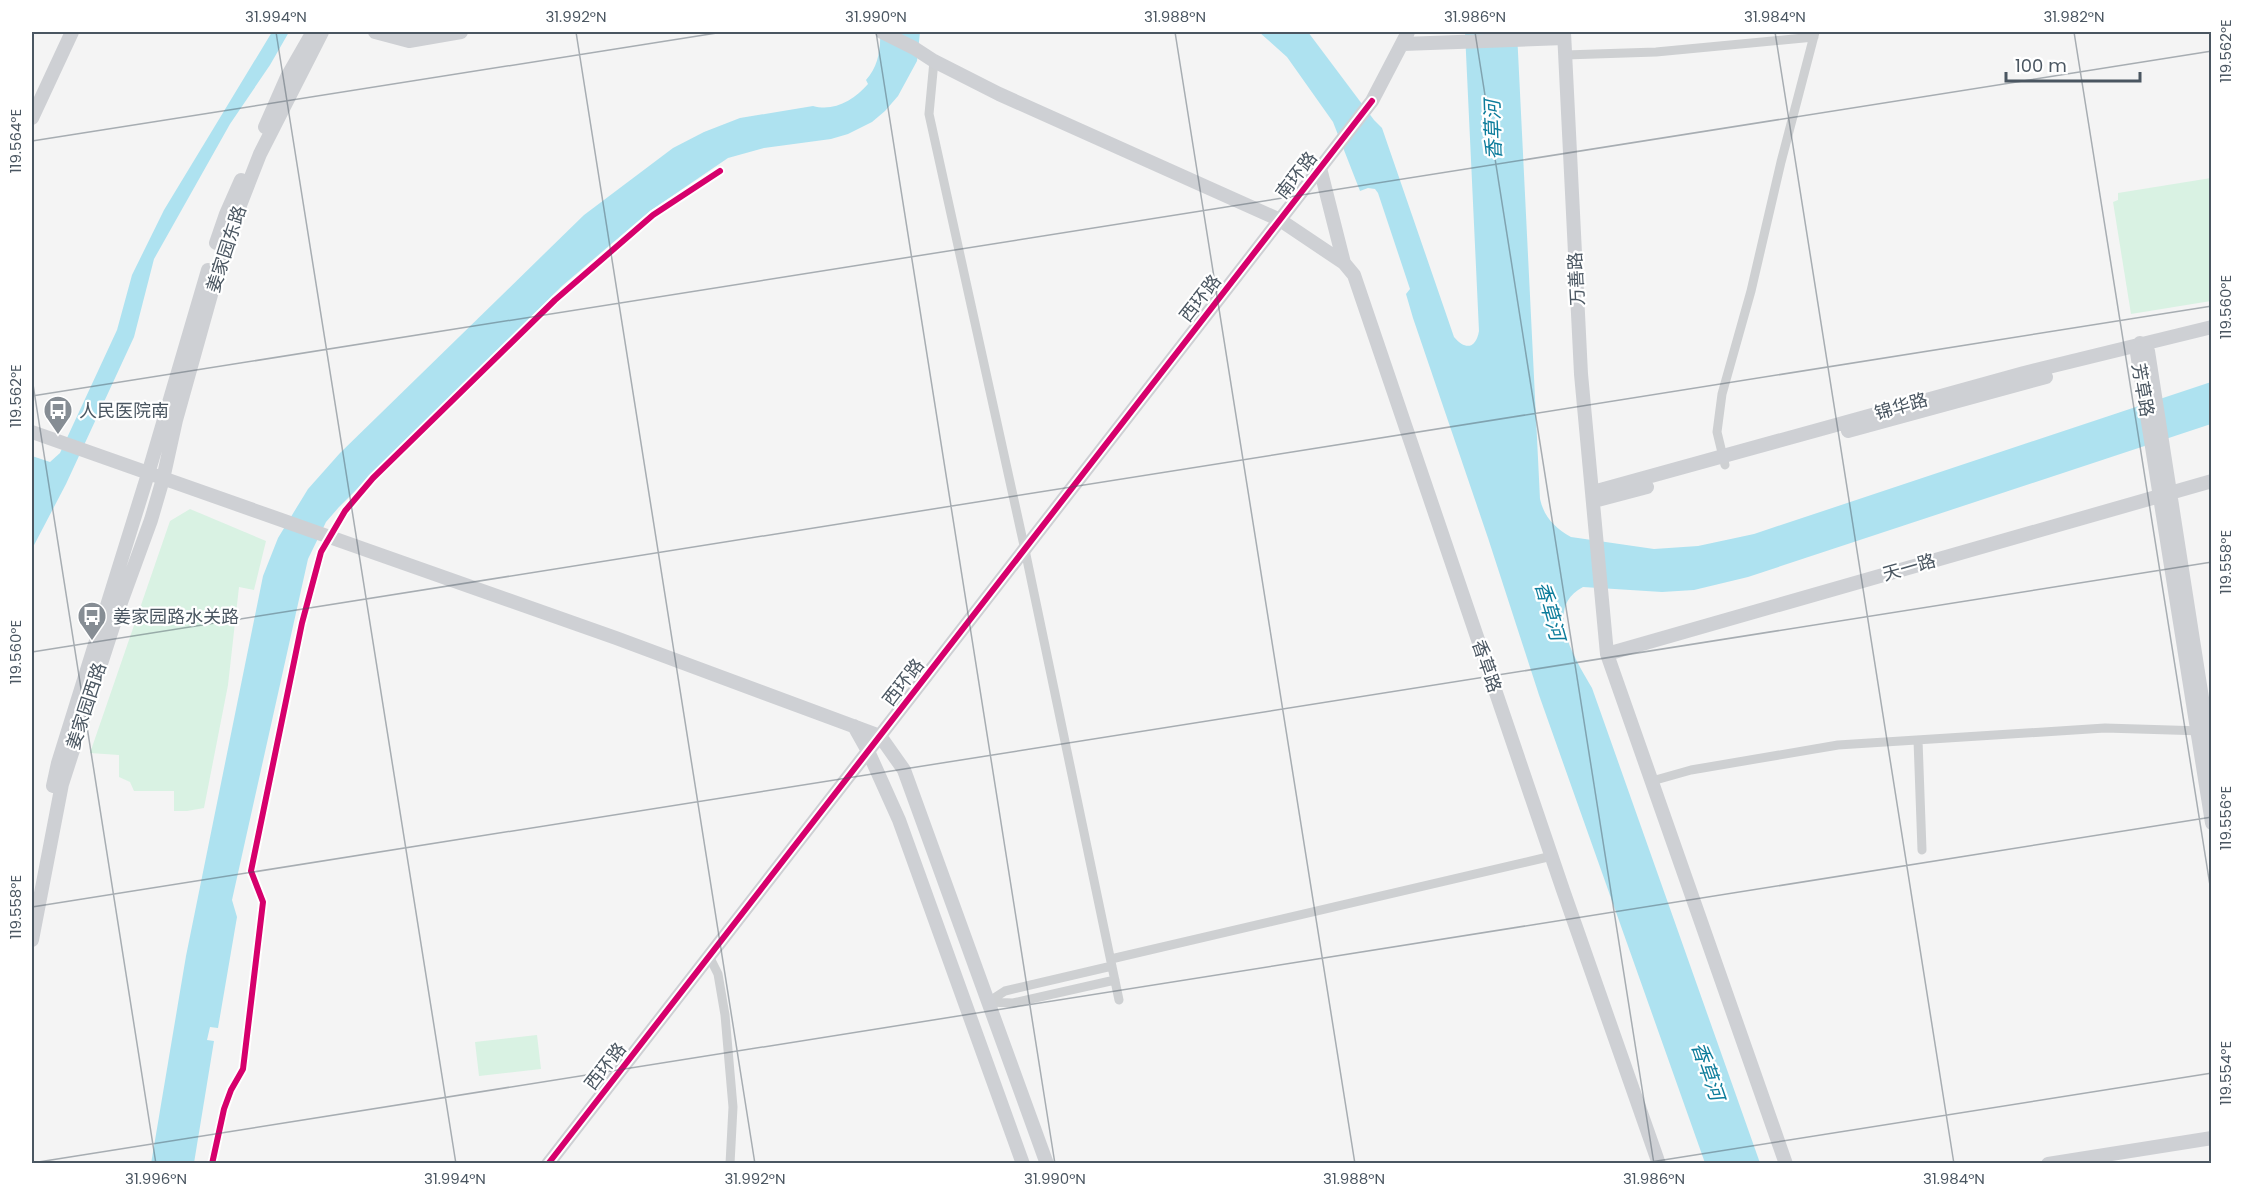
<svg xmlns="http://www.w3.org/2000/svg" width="2243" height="1195" font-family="Poppins,'Noto Sans SC',sans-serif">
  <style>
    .green { fill: #d9f2e3 }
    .water { fill: #aee2f0 }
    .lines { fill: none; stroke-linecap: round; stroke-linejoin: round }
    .street { stroke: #ced0d2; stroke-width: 9 }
    .secondary { stroke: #ced0d4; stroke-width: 14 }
    .cycleway-casing { stroke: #fff; stroke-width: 10 }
    .cycleway { stroke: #d6006c; stroke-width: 6 }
    .ticks { fill: none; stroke: #4a5661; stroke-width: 1.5; stroke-opacity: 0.45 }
    .labels { text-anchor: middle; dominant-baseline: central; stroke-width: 4.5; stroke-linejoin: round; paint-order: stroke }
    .street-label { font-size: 18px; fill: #4a5661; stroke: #fff }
    .poi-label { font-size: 18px; fill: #4a5661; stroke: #fff; text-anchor: start }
    .water-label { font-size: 20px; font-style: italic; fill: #0c7c9b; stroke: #fff }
    .neatline { fill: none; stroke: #4a5661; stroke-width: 2 }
    .ticks-label { font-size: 15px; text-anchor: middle; fill: #4a5661 }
  </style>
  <rect width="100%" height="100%" fill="#f4f4f4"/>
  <path class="green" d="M2211 178V301L2131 314 2113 202 2118 200V193Z
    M190 509 266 541 254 590 239 587 228 685 204 808 187 811H174V791H134L130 782 119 777V755L90 753 170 521Z
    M537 1035 541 1069 479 1076 475 1042Z"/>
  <path class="water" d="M272 32H289L270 65 230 124 154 259 134 337 66 484 32 549V456L50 462 60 453 117 330 132 275 164 210Z
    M880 32H920L917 61 898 96 885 111 872 122 848 134 831 139 764 148 728 158 650 211 562 286 339 507 326 522 308 559 232 900 237 917 218 1028 210 1027 207 1040 214 1041 194 1163 151 1164 186 956 263 576 278 538 308 489 340 453 584 215 673 148 704 132 740 118 813 106C834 112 854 100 868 84L866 80C878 67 881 49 880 32Z
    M1259 32H1308L1374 120 1382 128 1454 337C1466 351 1476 348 1479 331L1465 32H1517L1540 499C1544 517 1555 528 1571 537L1654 549 1698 546 1754 534 2211 382V424L1748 577 1694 590 1662 592 1583 587C1542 608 1576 660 1592 688L1760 1163H1705L1539 695 1488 538 1413 318 1406 294 1410 289 1378 193 1375 189 1368 188 1360 191 1333 122 1287 57Z"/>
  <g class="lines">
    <path class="street" d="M1565 55 1656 52 1814 37
      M934 61 929 114 1025 550 1119 1000
      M1725 465 1717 432 1722 394 1751 291 1781 162 1815 32
      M1918 740 1922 850
      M1652 781 1691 770 1838 745 2105 728 2203 731
      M709 956 718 974 725 1015 733 1107 730 1164
      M1111 959 1552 856
      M988 1002 1005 991 1112 966
      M988 1002 1013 1003 1115 980
      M212 1164 224 1109 231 1090 243 1069 263 902 251 871 302 623 321 552 345 511 373 478 555 300 653 215 720 171"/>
    <path class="secondary" d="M375 32 409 41 461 32
      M882 32 914 48 934 61 999 94 1280 220 1344 263
      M1564 32 1581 374 1607 654 1786 1164
      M1403 44 1564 38
      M32 118 72 32
      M265 127 287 77 310 37
      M1320 168 1344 263 1354 275 1563 890 1659 1164
      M216 243 226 214 241 180
      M1848 431 2046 377
      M32 432 616 638 880 736 904 770 1047 1164
      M1593 492 2024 373 2212 327
      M1594 501 1647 487
      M1607 654 2212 481
      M854 726 868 751 899 820 1023 1164
      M2212 762 2148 351 2140 343 2137 353 2212 823
      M53 786 58 763 148 474 208 270
      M32 940 62 784 120 605 151 520 163 479 176 420 226 241 260 154 322 32
      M548 1164 1372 101 1408 32
      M2048 1164 2212 1138"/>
    <g class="cycleway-casing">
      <path id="cycleway" d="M212 1164 224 1109 231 1090 243 1069 263 902 251 871 302 623 321 552 345 511 373 478 555 300 653 215 720 171
        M548 1164 1372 101"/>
    </g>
    <use href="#cycleway" class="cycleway"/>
  </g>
  <path class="ticks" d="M276 32 456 1164M576 32 755 1164M876 32 1055 1164M1175 32 1355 1164M1475 32 1654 1164M1775 32 1954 1164M2074 32 2212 898M32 141 723 32M32 378 156 1164M32 396 2212 51M32 652 2212 306M32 907 2212 562M32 1163 2212 817M1638 1164 2212 1073"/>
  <defs>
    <g id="bus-pin" transform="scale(1.5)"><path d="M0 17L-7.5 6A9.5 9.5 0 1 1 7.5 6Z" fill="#868d94" stroke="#fff"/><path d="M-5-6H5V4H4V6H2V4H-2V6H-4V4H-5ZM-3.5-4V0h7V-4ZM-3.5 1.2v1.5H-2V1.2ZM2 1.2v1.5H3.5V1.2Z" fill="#fff"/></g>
  </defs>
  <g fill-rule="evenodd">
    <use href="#bus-pin" x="58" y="410"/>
    <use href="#bus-pin" x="92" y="616"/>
  </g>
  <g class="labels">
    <g class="street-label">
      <text transform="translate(1296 175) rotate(-52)">南环路</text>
      <text transform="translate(226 249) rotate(-72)">姜家园东路</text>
      <text transform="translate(1576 279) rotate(-93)">万善路</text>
      <text transform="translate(1200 298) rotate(-52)">西环路</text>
      <text transform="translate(2143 390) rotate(80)">芳草路</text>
      <text transform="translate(1901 406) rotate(-16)">锦华路</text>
      <text transform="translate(1909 567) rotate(-16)">天一路</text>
      <text transform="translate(1487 666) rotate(71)">香草路</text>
      <text transform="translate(903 682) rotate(-52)">西环路</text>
      <text transform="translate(86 706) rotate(-72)">姜家园西路</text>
      <text transform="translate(605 1066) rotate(-52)">西环路</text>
    </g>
    <g class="poi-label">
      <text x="79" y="410">人民医院南</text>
      <text x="113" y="616">姜家园路水关路</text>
    </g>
    <g class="water-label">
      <text transform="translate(1493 130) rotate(-92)">香草河</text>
      <text transform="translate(1550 611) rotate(74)">香草河</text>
      <text transform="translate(1708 1071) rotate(71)">香草河</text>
    </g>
  </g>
  <rect width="2243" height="1195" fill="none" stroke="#ffffff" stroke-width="66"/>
  <path d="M2006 72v9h134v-9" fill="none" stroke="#4a5661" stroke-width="3"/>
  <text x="2015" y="72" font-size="18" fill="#4a5661" stroke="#ffffff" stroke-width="4.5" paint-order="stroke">100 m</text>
  <rect x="33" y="33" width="2177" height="1129" class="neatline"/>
  <g class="ticks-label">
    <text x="276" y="22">31.994°N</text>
    <text x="576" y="22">31.992°N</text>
    <text x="876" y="22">31.990°N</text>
    <text x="1175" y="22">31.988°N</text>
    <text x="1475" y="22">31.986°N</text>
    <text x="1775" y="22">31.984°N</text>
    <text x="2074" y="22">31.982°N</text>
    <text transform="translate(2226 51) rotate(-90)" y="5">119.562°E</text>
    <text transform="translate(16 141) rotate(-90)" y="5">119.564°E</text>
    <text transform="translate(2226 307) rotate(-90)" y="5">119.560°E</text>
    <text transform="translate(16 396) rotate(-90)" y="5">119.562°E</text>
    <text transform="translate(2226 562) rotate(-90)" y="5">119.558°E</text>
    <text transform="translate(16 652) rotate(-90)" y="5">119.560°E</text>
    <text transform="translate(2226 818) rotate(-90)" y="5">119.556°E</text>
    <text transform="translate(16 907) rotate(-90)" y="5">119.558°E</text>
    <text transform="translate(2226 1073) rotate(-90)" y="5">119.554°E</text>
    <text x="156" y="1184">31.996°N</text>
    <text x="455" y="1184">31.994°N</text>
    <text x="755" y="1184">31.992°N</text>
    <text x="1055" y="1184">31.990°N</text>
    <text x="1354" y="1184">31.988°N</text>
    <text x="1654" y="1184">31.986°N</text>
    <text x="1954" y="1184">31.984°N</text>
  </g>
</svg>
